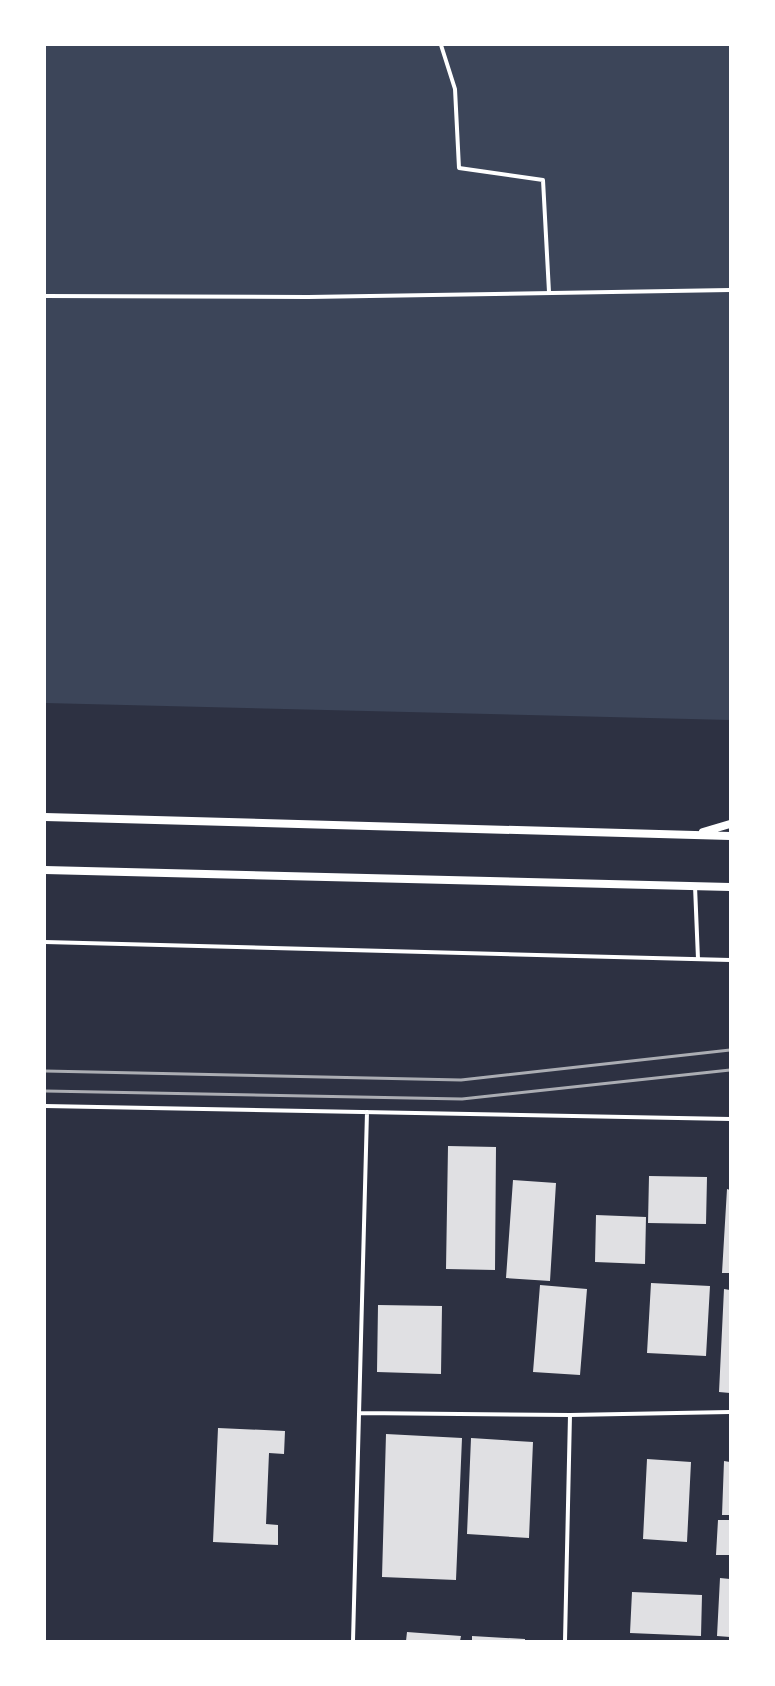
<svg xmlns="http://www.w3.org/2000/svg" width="775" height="1686" font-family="'Alegreya Sans',sans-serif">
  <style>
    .green { fill: #3c4559 }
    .building { fill: #e0e0e3 }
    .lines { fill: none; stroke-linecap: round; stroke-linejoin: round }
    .minor { stroke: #fff; stroke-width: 4 }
    .secondary { stroke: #fff; stroke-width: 8 }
    .rail { stroke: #abadb3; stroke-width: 3 }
  </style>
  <rect width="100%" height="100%" fill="#2d3142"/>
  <path class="green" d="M45 45H730V720L45 703Z"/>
  <path class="building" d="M448 1146 496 1147 495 1270 446 1269Z
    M649 1176 707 1177 706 1224 648 1223Z
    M513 1180 556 1183 550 1281 506 1278Z
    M727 1189 730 1190V1273H722Z
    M596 1215 646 1217 645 1264 595 1262Z
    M651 1283 710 1286 706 1356 647 1353Z
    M540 1285 587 1289 580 1375 533 1372Z
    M724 1289 730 1290V1393L719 1392Z
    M378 1305 442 1306 441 1374 377 1372Z
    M218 1428 285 1431 284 1454 269 1453 266 1524 278 1525V1545L213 1542Z
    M386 1434 462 1438 456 1580 382 1577Z
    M471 1438 533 1442 529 1538 467 1534Z
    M647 1459 691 1462 687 1542 643 1539Z
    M724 1461 730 1462V1515H722Z
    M718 1520H730V1555H716Z
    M720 1578 730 1579V1637L717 1636Z
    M632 1592 702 1595 701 1636 630 1633Z
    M407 1632 461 1636 460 1641H406Z
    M472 1636 525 1639V1641H472Z"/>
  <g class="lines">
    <path class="minor" d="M441 45 455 89 459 168 543 180 549 292
      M45 296 308 297 730 290
      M695 886 698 959
      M45 942 730 960
      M45 1106 730 1119
      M359 1413 570 1415 730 1412
      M353 1641 367 1112
      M565 1641 570 1415"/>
    <path class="secondary" d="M45 817 730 836
      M703 832 730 824
      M45 870 730 887"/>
    <path class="rail" d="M45 1071 461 1080 730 1050
      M45 1091 462 1099 730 1070"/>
  </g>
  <rect width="775" height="1686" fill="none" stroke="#ffffff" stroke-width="92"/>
</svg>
